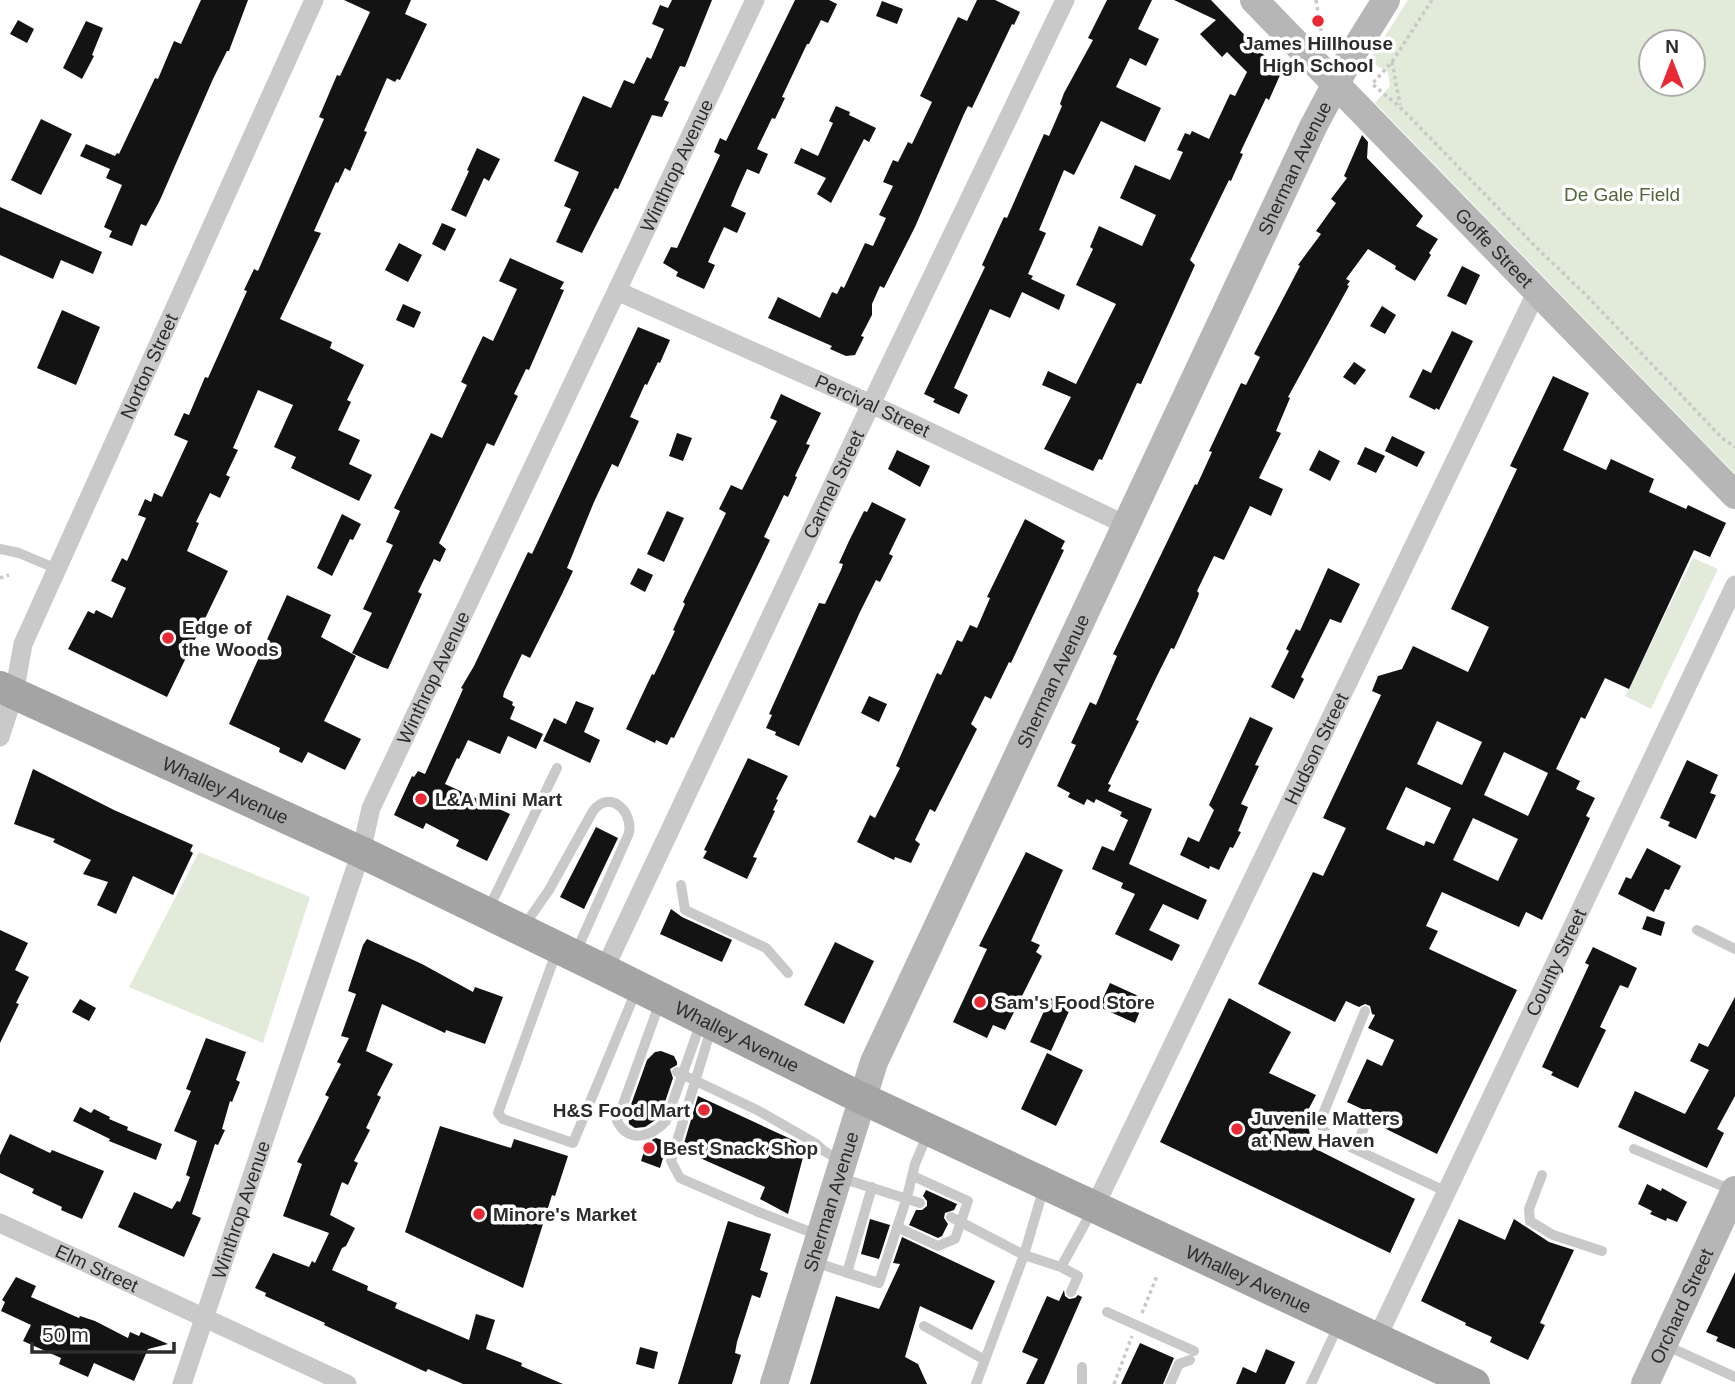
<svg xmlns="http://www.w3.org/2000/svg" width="1735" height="1384" font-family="Helvetica,sans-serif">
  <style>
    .green { fill: #e2ead9; fill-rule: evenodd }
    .building { fill: #131313; fill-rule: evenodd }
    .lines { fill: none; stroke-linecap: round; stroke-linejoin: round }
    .path { stroke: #c9c9c9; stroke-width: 3.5; stroke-dasharray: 3.5 3.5; stroke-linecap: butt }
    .lane { stroke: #c9c9c9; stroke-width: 10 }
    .street { stroke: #c9c9c9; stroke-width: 19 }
    .secondary { stroke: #b6b6b6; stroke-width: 28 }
    .primary { stroke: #a4a4a4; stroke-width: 32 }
    .poi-dot { fill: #e72a33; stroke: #fff; stroke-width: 2.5 }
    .labels { text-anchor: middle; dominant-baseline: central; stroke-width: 7; stroke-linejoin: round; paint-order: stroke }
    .poi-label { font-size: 19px; font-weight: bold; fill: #2c2c2c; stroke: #fff; text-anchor: start }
    .street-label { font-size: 19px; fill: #2c2c2c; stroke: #fff }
    .park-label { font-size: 19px; fill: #4e6839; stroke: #fff }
  </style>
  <rect width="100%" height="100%" fill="#fff"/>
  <path class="green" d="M1408 0H1735V474L1375 103 1390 86 1388 72 1369 61ZM1651 42H1693V84H1651Z
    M1693 558 1718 569 1651 709 1625 696Z
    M199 852 310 897 263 1043 129 987Z"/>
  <path class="building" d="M201 0H248L229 51H227L213 79 160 200 146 226 141 224 132 246 109 237 112 231 104 227 122 185 106 178 110 169 80 156 86 144 115 156 117 153 119 154 155 78 158 79 174 41 181 44Z
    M344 0H411L405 14 427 24 400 80 397 79 395 82 387 78 364 131 367 132 350 171 345 168 338 183 336 182 314 231 321 233 280 319 332 342 330 348 364 365 347 400 351 402 338 430 360 440 349 464 372 475 359 501 291 468 296 457 274 447 293 405 258 390 233 448 238 450 226 475 230 477 220 498 210 493 196 522 199 523 187 551 228 571 167 697 68 649 88 611 94 614 96 610 112 618 126 588 111 581 122 558 127 561 146 518 138 515 145 499 151 502 154 493 162 497 188 441 174 435 184 413 189 415 205 377 208 378 247 291 244 290 254 269 258 271 324 119 319 117 337 75 340 76 370 12Z
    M672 0H712L685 67 680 66 664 100 669 102 662 117 652 115 618 189 615 188 582 253 556 242 571 209 564 206 579 172 554 161 583 96 611 108 624 80 634 84 647 57 651 59 664 29 652 24 660 5 668 8Z
    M795 0H829L837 4 828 23 821 20 809 44H807L782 97 785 98 775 119 772 118 757 149 768 154 759 174 747 169 738 189 731 206 746 213 737 233 724 227 708 262 715 265 704 289 676 276 678 272 663 263 671 247 677 248 720 155 714 152 720 138 726 141Z
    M977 0H995L1020 12 1014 25 1012 24 972 108 968 106 964 114 915 227 884 288 880 286 872 304V315L861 336 864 337 855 355 846 356 830 349 832 346 768 318 778 297 820 318 832 292 837 294 841 286 844 288 865 243 873 246 886 218 879 215 893 186 883 182 893 160 898 162 908 142 912 144 932 102 920 96 958 17 967 21Z
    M1107 0H1152L1138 29 1159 39 1146 66 1130 58 1116 87 1161 108 1145 142 1101 121 1074 175 1064 170 1039 230 1046 233 1028 274 1033 276 1031 279 1065 295 1059 310 1022 292 1010 318 990 309 954 388 968 395 959 414 933 402 935 399 924 394 985 267 982 265 1004 217 1007 218 1044 134 1049 136 1062 106 1060 104 1064 93 1093 40 1088 38Z
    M1174 0H1211L1281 73 1269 100 1266 98 1240 153 1243 154 1231 181 1229 180 1190 260 1195 265 1141 384 1137 383 1102 460 1099 459 1093 471 1044 449 1071 397 1042 385 1048 371 1076 384 1116 304 1076 285 1093 249 1090 247 1099 226 1142 246 1156 215 1120 198 1135 165 1170 180 1183 152 1177 150 1185 133 1190 135 1192 131 1209 139 1230 94 1235 96 1247 72 1227 52 1222 57 1200 34 1216 20Z
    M882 1 903 9 897 24 876 16Z
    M18 20 34 29 27 43 10 34Z
    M86 21 103 28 92 55 94 56 82 79 63 68Z
    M836 106 850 112 849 115 876 128 869 142 864 139 831 203 817 194 826 178 794 163 801 148 818 156 833 123 829 121Z
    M41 119 72 134 41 195 11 180Z
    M1362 135 1368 142 1367 158 1423 216 1416 226 1438 239 1429 253 1431 255 1415 281 1395 269 1396 266 1368 249 1346 279 1350 281 1347 285 1349 286 1288 397 1290 398 1276 431 1281 433 1259 478 1283 489 1271 516 1250 506 1224 560 1214 556 1197 591 1199 593 1198 597 1174 649 1171 648 1156 678 1136 720 1139 721 1108 784 1111 785 1108 791 1152 809 1129 864 1207 900 1198 920 1163 904 1149 930 1180 945 1172 961 1115 934 1135 894 1121 888 1123 883 1092 869 1102 846 1114 851 1128 820 1120 816 1122 812 1096 799 1094 803 1087 799 1084 805 1068 797 1070 793 1057 786 1076 745 1071 743 1090 702 1096 705 1117 656 1113 654 1195 484 1197 485 1212 452 1209 451 1241 383 1246 385 1260 357 1254 354 1300 266 1298 265 1321 234 1316 231 1336 203 1331 199 1347 178 1344 176Z
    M477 148 500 159 489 181 484 178 466 217 451 210 469 171 467 170Z
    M0 207 102 252 93 274 61 260 53 279 0 255Z
    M442 223 456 229 445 251 432 244Z
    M399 243 422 255 408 282 385 270Z
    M510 258 564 282 560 289 564 290 529 370 526 369 514 394 518 396 494 446 487 443 439 543 446 549 440 562 434 559 418 592 422 594 388 669 382 667 352 653 372 613 363 609 393 545 386 542 400 511 394 508 431 433 442 438 467 385 461 382 483 336 493 341 517 289 499 281Z
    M1462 266 1480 275 1466 305 1447 296Z
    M403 304 421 312 414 328 396 320Z
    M1382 306 1396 315 1385 334 1370 326Z
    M62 310 100 327 76 385 37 368Z
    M638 327 670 340 660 363 658 362 647 385 645 384 630 417 639 421 618 467 612 464 594 502 567 568 573 571 561 596 530 658 522 654 504 692 503 697 513 702 512 705 515 707 510 719 543 734 536 749 508 736 500 754 468 740 459 759 457 758 445 784 510 814 487 861 456 846 459 840 426 823 423 829 394 815 412 776 414 777 418 771 425 774 463 689 461 688 474 666 528 552 532 554Z
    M1452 331 1473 341 1439 410 1436 408 1435 410 1409 397 1423 369 1431 373Z
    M1354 362 1366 370 1355 385 1343 377Z
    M1553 376 1589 393 1563 450 1606 470 1611 459 1654 479 1649 492 1686 509 1688 505 1726 523 1710 557 1694 550 1629 689 1605 678 1585 719 1581 717 1556 769 1580 781 1576 789 1595 798 1586 816 1590 818 1542 920 1526 912 1519 927 1442 892 1426 926 1438 931 1429 949 1517 990 1437 1154 1374 1123V1118L1370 1113 1359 1116 1362 1109 1347 1102 1367 1059 1382 1066 1394 1040 1368 1028 1375 1015 1372 1014 1370 1006 1365 1004 1359 1007 1346 1001 1335 1022 1258 984 1313 872 1323 876 1346 828 1323 818 1381 695 1372 691 1378 676 1402 669 1413 646 1468 672 1489 627 1451 609 1517 469 1510 466ZM1437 721 1482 742 1462 785 1417 764ZM1504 752 1548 773 1528 816 1484 795ZM1406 787 1451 808 1434 844 1426 841 1424 846 1386 829ZM1473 818 1518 839 1498 881 1453 860Z
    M781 394 821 413 806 444 810 445 795 476 797 477 788 497 784 495 764 537 770 540 674 738 671 737 667 745 656 740 655 743 626 729 652 674 654 675 675 631 673 630 685 604 683 602 726 513 719 509 731 485 742 490 777 421 770 418Z
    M677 433 692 438 683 461 669 456Z
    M1392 436 1425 452 1417 467 1385 451Z
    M1365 447 1385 456 1376 473 1357 464Z
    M897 450 930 466 920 487 888 469Z
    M1319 450 1340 461 1330 481 1309 470Z
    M872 502 906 519 889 554 893 556 880 582 876 580 860 612 799 746 775 735 776 732 766 728 772 715 769 714 819 603 825 604 841 570 843 564 839 563 849 541 864 511 867 512Z
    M667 511 684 518 664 562 647 554Z
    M342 514 361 524 353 540 350 539 332 576 317 568Z
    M1025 519 1065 541 1061 549 1064 550 1011 663 1009 662 991 699 985 696 971 724 977 729 935 812 930 809 915 840 920 844 911 863 895 857 894 860 857 842 870 815 875 818 900 768 896 766 937 673 941 675 957 640 962 642 970 625 977 628 990 598 987 597Z
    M638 568 653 575 645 592 630 584Z
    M1328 568 1360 584 1341 623 1330 619 1301 677 1304 679 1294 699 1271 687 1289 651 1286 649 1296 629 1300 631Z
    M287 595 331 615 321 637 356 656 324 721 361 739 345 770 308 752 302 763 279 752 280 748 229 724Z
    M869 696 887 704 879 722 861 713Z
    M576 701 594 708 584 732 600 740 590 763 543 741 554 718 566 724Z
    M1250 717 1273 728 1255 765 1259 766 1241 804 1248 807 1238 831 1241 832 1233 848 1230 847 1219 870 1210 866 1209 869 1180 855 1188 837 1199 842 1214 810 1209 805Z
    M748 758 788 776 776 799 778 800 773 810 775 811 753 857 757 858 747 879 703 858 707 851 704 850Z
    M1687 760 1718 775 1710 793 1716 795 1696 839 1668 826 1670 822 1660 818Z
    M33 769 114 810 193 845 190 851 193 853 173 895 133 876 116 914 97 905 108 882 83 874 91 860 53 842 55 839 14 824Z
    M596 827 618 838 584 909 560 897Z
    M1647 848 1681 866 1669 890 1665 889 1654 912 1618 894 1626 877 1631 879Z
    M1026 852 1063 870 1031 941 1040 945 1036 952 1042 956 1005 1030 993 1025 987 1038 953 1022 987 949 979 946Z
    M671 909 682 917 732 940 722 962 660 934Z
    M1647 916 1665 922 1661 936 1642 929Z
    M0 930 28 943 15 970 29 977 16 1003 19 1004 0 1043Z
    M367 939 422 964 473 992 475 987 503 997 485 1044 446 1030 445 1033 382 1004 366 1051 393 1064 377 1095 381 1097 366 1128 370 1130 354 1161 358 1163 348 1185 342 1182 330 1215 355 1228 346 1246 342 1248 332 1270 368 1286 367 1290 397 1303 395 1308 469 1340 476 1314 495 1320 486 1349 522 1363 521 1366 563 1384H463L428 1369 426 1372 324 1325 325 1323 265 1296 266 1293 255 1288 273 1253 309 1267 312 1261 315 1263 329 1233 283 1216 302 1164 297 1162 329 1097 325 1095 341 1064 337 1062 349 1038 341 1036 356 994 348 991 363 945Z
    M835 942 874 961 844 1024 804 1005Z
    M1593 947 1637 968 1628 988 1620 985 1600 1027 1606 1030 1578 1088 1551 1075 1553 1072 1542 1067 1589 965 1585 963Z
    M1110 983 1145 999 1135 1023 1099 1007Z
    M1735 997V1096L1717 1129 1724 1133 1707 1168 1618 1127 1635 1091 1685 1114 1709 1070 1690 1061 1699 1043 1708 1047Z
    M1050 998 1071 1007 1051 1051 1030 1042Z
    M1229 998 1291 1032 1269 1073 1316 1095 1305 1116 1314 1148 1415 1199 1390 1253 1160 1142Z
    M80 999 96 1008 89 1021 72 1012Z
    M206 1038 246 1052 236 1080 240 1082 232 1102 230 1101 222 1129 225 1130 218 1145 215 1144 192 1214 201 1218 184 1257 118 1227 134 1192 172 1209 177 1201 180 1202 190 1177 186 1175 197 1141 174 1131 191 1091 186 1089Z
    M661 1051 674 1056 677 1062V1065L670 1069 673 1078 660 1117 645 1127 635 1128 629 1124 628 1113 647 1060 655 1052Z
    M1047 1053 1083 1070 1056 1126 1021 1109Z
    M698 1096 806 1146 788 1214 760 1199 765 1187 682 1150Z
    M80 1107 91 1113 94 1109 110 1117 109 1119 128 1127 127 1130 162 1144 156 1160 109 1141 110 1139 73 1121Z
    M440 1126 511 1148 514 1139 568 1156 555 1196 552 1195 523 1288 405 1232Z
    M10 1134 50 1153 52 1150 104 1171 82 1219 61 1210 62 1207 32 1193 34 1189 0 1173V1155Z
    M656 1138 668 1142 660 1168 641 1161 647 1142Z
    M1647 1184 1661 1191 1662 1188 1687 1202 1677 1222 1667 1218 1666 1221 1650 1214 1652 1211 1638 1204Z
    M926 1190 957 1204 954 1210 945 1213 944 1218 948 1224 942 1236 938 1238 909 1225 916 1210H922L927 1206V1201L923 1196Z
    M870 1219 890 1225 879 1259 861 1254Z
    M1459 1219 1505 1240 1514 1219 1549 1242 1574 1250 1540 1323 1545 1325 1528 1360 1490 1342 1492 1337 1465 1325 1466 1323 1421 1301Z
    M728 1221 771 1234 760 1270 768 1273 760 1298 752 1295 737 1342 735 1353 741 1355 732 1384H678Z
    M902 1237 995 1281 972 1330 920 1306 905 1357 918 1364 927 1384H810L836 1296 879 1309 900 1264 893 1263Z
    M1735 1272V1349L1716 1341 1718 1337 1706 1332Z
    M16 1277 36 1286 31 1297 79 1318 80 1316 95 1321 128 1338 130 1332 139 1336 141 1332 168 1344 148 1349 134 1381 94 1363 88 1377 59 1364 61 1358 23 1341 31 1325 1 1311 5 1302 2 1300Z
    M1064 1290 1065 1296 1069 1299 1075 1298 1078 1295 1082 1297 1044 1384H1026L1038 1359 1022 1352 1047 1296 1059 1301Z
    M1140 1343 1174 1358 1163 1384H1121Z
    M640 1347 658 1352 654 1369 636 1364Z
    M1266 1349 1295 1362 1285 1384H1236L1243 1367 1256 1373Z"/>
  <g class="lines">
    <path class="path" d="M1316 0 1322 37
      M1432 0 1392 62 1372 84 1400 107 1539 250 1586 295 1722 438 1735 447
      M1392 62 1400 105
      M0 578 9 575
      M1142 1313 1157 1276
      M1114 1384 1132 1336"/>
    <path class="lane" d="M0 549 19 553 57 569
      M681 885 685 910 766 948 788 973
      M488 910 557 768
      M524 926 549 890 593 811C610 789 633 811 629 833L576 952
      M1697 930 1735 949
      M556 953 498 1113 503 1119 573 1143 636 991
      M660 1002 617 1121C629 1144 651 1137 666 1121L701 1022
      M1365 1011 1321 1119 1323 1129 1329 1137 1447 1192
      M711 1029 671 1161 680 1178 756 1211 818 1235
      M677 1072 757 1110 815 1143 824 1151 841 1161
      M1355 1149 1367 1120
      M1634 1149 1734 1191
      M1542 1175 1529 1209 1530 1221 1553 1235 1602 1251
      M841 1178 920 1203
      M951 1217 1024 1255 1061 1267 1093 1209
      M897 1227 938 1246 955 1239 968 1201 913 1176
      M814 1262 879 1283 907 1197 915 1164 928 1133
      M1061 1267 1078 1276 1071 1292
      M847 1273 872 1187
      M1107 1312 1194 1351
      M924 1326 985 1360
      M1667 1346 1735 1377
      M1082 1367V1384
      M976 1384 1024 1255 1044 1187
      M1170 1384 1179 1364 1190 1360
      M1311 1384 1339 1324"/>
    <g class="street">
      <path id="s1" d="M617 291 871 404 1126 525"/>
      <path id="s2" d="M0 737 14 694 23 644 314 0"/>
      <path id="s3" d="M604 970 871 404 1065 0"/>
      <path id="s4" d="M1095 1206 1537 291"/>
      <path id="s5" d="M0 1223 347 1384"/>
      <path id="s6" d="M1377 1338 1735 585"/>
      <path id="s7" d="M182 1384 361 852 371 808 755 0"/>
    </g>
    <g class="secondary">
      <path id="s8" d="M1254 0 1735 495"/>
      <path id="s9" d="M774 1384 874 1062 1313 127 1348 61 1386 0"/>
      <path id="s10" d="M1645 1384 1735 1190"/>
    </g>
    <path class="primary" id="s11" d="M0 687 361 852 604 970 861 1098 1474 1384"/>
  </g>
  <g class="poi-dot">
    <circle cx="1318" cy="21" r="7"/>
    <circle cx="168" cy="638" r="7"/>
    <circle cx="421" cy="799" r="7"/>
    <circle cx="980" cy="1002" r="7"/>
    <circle cx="704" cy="1110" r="7"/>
    <circle cx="1237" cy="1129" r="7"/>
    <circle cx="649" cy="1148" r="7"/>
    <circle cx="479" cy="1214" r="7"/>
  </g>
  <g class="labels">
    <g class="poi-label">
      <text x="1318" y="43" text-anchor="middle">James Hillhouse<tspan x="1318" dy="22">High School</tspan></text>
      <text x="182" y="627">Edge of<tspan x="182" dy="22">the Woods</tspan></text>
      <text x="435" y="799">L&amp;A Mini Mart</text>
      <text x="994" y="1002">Sam's Food Store</text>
      <text x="690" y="1110" text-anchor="end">H&amp;S Food Mart</text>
      <text x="1251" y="1118">Juvenile Matters<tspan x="1251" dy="22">at New Haven</tspan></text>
      <text x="663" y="1148">Best Snack Shop</text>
      <text x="493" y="1214">Minore's Market</text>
    </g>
    <g class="street-label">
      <text stroke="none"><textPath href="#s7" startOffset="1318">Winthrop Avenue</textPath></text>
      <text stroke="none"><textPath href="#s9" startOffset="1325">Sherman Avenue</textPath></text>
      <text stroke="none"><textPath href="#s8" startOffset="345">Goffe Street</textPath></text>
      <text stroke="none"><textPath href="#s2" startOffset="401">Norton Street</textPath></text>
      <text stroke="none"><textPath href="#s1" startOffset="280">Percival Street</textPath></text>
      <text stroke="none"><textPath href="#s3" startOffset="537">Carmel Street</textPath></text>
      <text stroke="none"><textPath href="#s7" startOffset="751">Winthrop Avenue</textPath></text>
      <text stroke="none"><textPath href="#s9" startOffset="758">Sherman Avenue</textPath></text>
      <text stroke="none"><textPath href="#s4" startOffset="508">Hudson Street</textPath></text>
      <text stroke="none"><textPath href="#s11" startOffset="248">Whalley Avenue</textPath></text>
      <text stroke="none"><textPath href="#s6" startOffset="416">County Street</textPath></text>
      <text stroke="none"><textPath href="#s11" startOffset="816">Whalley Avenue</textPath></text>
      <text stroke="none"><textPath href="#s9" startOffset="191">Sherman Avenue</textPath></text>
      <text stroke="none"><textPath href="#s7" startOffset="184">Winthrop Avenue</textPath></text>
      <text stroke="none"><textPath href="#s5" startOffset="107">Elm Street</textPath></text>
      <text stroke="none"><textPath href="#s11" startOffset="1382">Whalley Avenue</textPath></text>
      <text stroke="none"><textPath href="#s10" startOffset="86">Orchard Street</textPath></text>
    </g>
    <g class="park-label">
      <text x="1622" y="194">De Gale Field</text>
    </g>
  </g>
  <g transform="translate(1672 63)"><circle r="33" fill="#ffffff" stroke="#ababab" stroke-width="2"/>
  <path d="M0-5L12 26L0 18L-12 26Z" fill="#e72a33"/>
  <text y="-10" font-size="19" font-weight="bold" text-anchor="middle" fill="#2c2c2c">N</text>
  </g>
  <path d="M32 1342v10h142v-10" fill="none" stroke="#2c2c2c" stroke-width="3.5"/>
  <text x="42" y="1342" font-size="21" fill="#2c2c2c" stroke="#ffffff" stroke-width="5" paint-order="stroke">50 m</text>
</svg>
